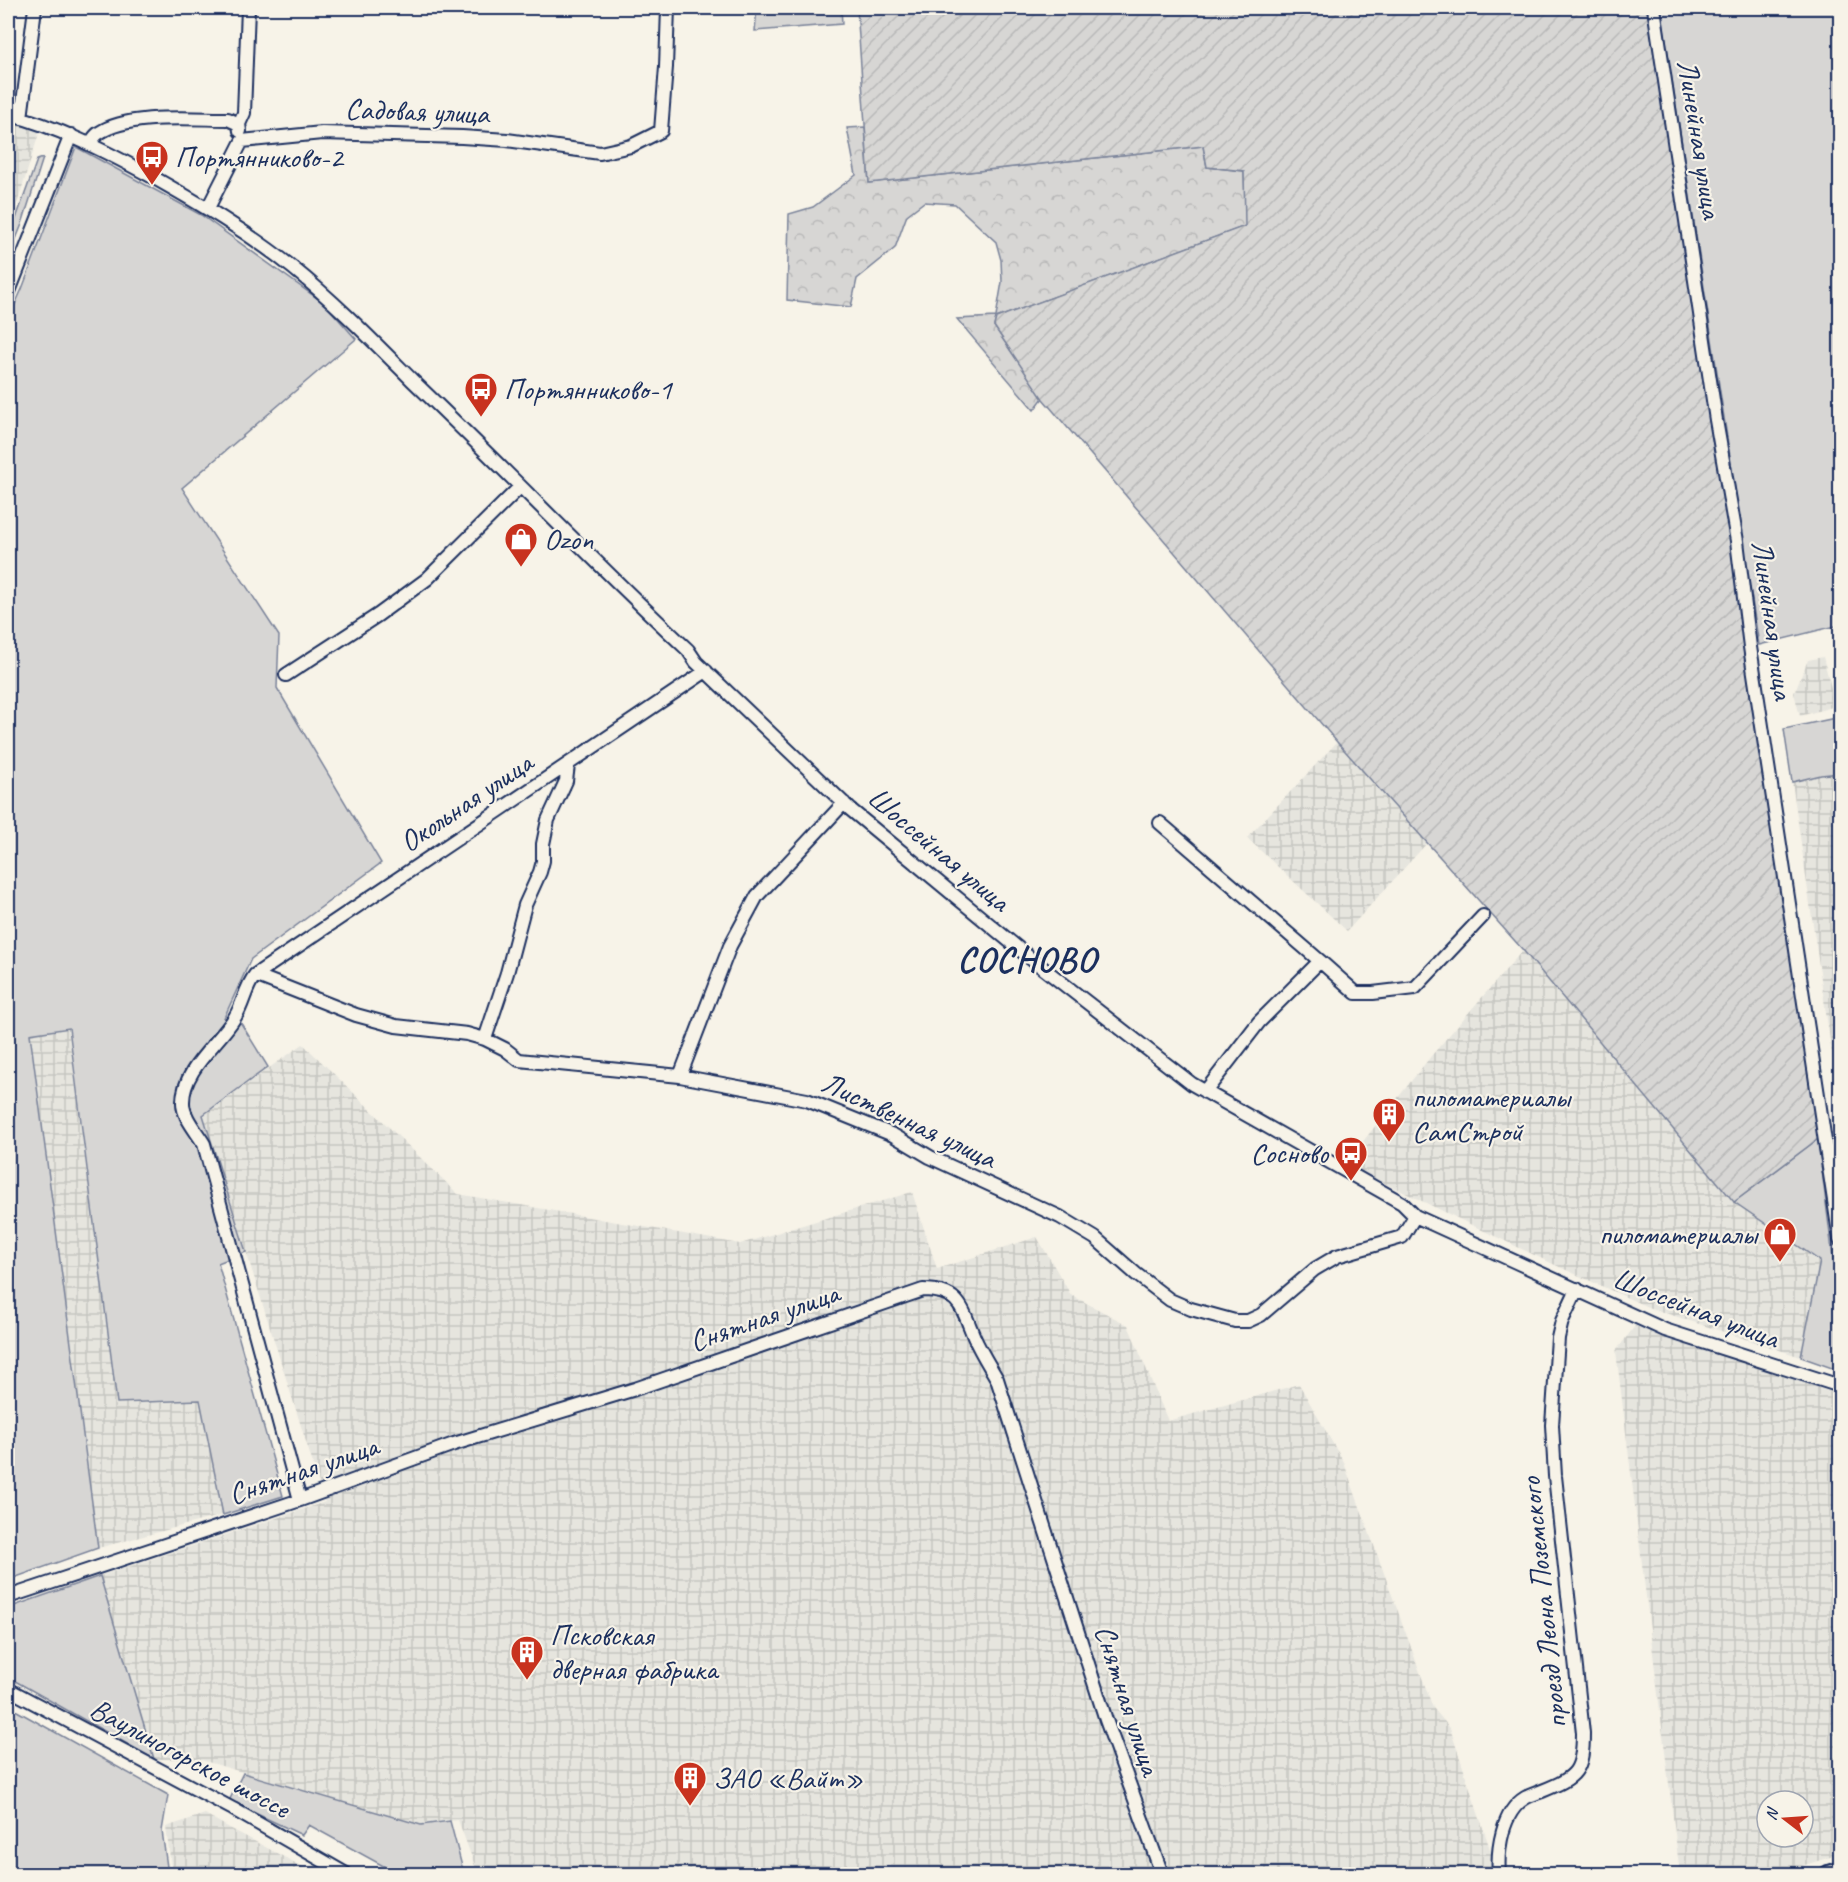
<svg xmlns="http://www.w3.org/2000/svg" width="1848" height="1882" font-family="Caveat,sans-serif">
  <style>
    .industrial { fill: url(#industrial-grid); fill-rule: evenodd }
    .grass { fill: #d7d6d4; stroke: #798299; stroke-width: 1.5 }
    .forest { fill: url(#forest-crowns); stroke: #798299; stroke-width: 1.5 }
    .garden { fill: url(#garden-furrows); stroke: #798299; stroke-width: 1.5 }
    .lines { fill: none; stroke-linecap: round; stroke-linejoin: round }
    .minor-casing { stroke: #1b2f5e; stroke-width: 16 }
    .major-casing { stroke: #1b2f5e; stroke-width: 20 }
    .minor { stroke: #f7f3e8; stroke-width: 12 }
    .major { stroke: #f7f3e8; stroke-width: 15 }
    .labels { text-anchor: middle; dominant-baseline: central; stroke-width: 4.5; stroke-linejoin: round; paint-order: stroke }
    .street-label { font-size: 30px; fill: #1b2f5e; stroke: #f7f3e8 }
    .poi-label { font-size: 30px; fill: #1b2f5e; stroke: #f7f3e8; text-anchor: start }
    .district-label { font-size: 36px; font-weight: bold; letter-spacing: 1.5px; fill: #1b2f5e; stroke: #f7f3e8 }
  </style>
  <defs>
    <pattern id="industrial-grid" width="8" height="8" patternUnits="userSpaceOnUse" patternTransform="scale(1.5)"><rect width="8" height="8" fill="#e6e5de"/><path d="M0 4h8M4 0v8" fill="none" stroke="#c5c5c1"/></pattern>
    <pattern id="forest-crowns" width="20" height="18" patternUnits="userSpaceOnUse" patternTransform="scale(1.5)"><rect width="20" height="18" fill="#d7d6d4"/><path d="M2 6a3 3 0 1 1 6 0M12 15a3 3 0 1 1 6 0" fill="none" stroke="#b8b8b8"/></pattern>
    <pattern id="garden-furrows" width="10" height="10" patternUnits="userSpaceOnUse" patternTransform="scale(1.5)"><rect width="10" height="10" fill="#d7d6d4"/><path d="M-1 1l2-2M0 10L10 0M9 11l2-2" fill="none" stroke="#b8b8b8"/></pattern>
  </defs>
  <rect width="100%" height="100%" fill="#f7f3e8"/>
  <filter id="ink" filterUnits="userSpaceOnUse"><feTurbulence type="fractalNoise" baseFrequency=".0167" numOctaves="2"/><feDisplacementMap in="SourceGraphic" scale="12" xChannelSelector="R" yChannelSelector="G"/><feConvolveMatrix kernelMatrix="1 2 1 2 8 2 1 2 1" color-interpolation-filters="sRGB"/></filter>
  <g filter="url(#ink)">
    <path class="industrial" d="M8 123 40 130 8 233Z
      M1823 657 1836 706 1800 716 1794 693 1808 660Z
      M1337 742 1428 842 1347 931 1247 838Z
      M1840 773V1108L1792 782 1821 775Z
      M1523 950 1734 1202 1820 1261 1801 1357 1650 1308 1553 1264 1345 1164 1432 1055Z
      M68 1028 117 1403 200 1399 223 1515 98 1548 29 1034Z
      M303 1044 458 1194 740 1244 912 1192 937 1269 1037 1237 1071 1295 1128 1325 1168 1421 1299 1384 1344 1463 1433 1708 1450 1728 1491 1852 1494 1874H478L458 1820 421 1825 198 1759H154L100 1576 325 1502 203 1115Z
      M1635 1326 1840 1395V1854L1776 1874H1680L1616 1351ZM1767 1801H1803V1837H1767Z
      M205 1814 224 1825 316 1874H172L166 1827Z"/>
    <path class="grass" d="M757 8H841L842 24 755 31Z
      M1661 8H1840V625L1759 645Z
      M76 147 201 215 325 304 356 339 182 488 279 636 277 688 381 863 251 959 224 1018 239 1020 268 1067 203 1115 246 1252 218 1263 283 1496 223 1515 200 1400 117 1403 69 1028 30 1034 98 1548 8 1580V320L22 289Z
      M43 158 22 224 8 259V241L37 160Z
      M1840 717V773L1821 775 1792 782 1784 729Z
      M1818 1139 1840 1314V1367L1832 1368 1801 1357 1820 1261 1734 1202Z
      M100 1576 154 1759 8 1677V1608Z
      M8 1706 168 1795 162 1831 168 1874H8Z
      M243 1773 421 1825 450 1821 464 1874H398L309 1825 302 1835 229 1801Z"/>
    <path class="forest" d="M865 127 869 183 1203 146 1207 167 1244 171 1246 226 996 318 994 326 1043 398 1034 410 957 319 996 317 1002 282 1001 260 996 242 955 204 924 202 907 215 895 248 857 279 851 307 787 300 789 214 813 207 856 175 847 128Z"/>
    <path class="garden" d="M857 8H1652L1818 1139 1734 1202 1523 950 1337 742 1043 399 994 326 996 318 1245 226 1244 171 1207 167 1203 146 869 183Z"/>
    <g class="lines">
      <g class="minor-casing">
        <path id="minor" d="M1654 8 1716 420 1737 541 1750 647 1840 1240
          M8 114C58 127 103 150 149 175 199 203 248 232 293 268 335 302 374 342 412 380 505 469 594 562 688 650L696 662 851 810 1030 958 1192 1084 1402 1203 1415 1216 1665 1330 1840 1386
          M21 118 35 8
          M240 131 239 124 244 113 248 8
          M90 143C93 140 95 135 99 133 129 113 193 119 228 119L239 124
          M208 208 242 141 322 133 462 137 507 140 600 153 631 146 661 131 666 67 668 8
          M8 294 71 135
          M286 675 378 615 427 579 520 487
          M1160 823 1320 961 1259 1022 1205 1092
          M1320 961 1356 993H1373L1415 988 1483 916
          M255 975 356 1015 396 1026 467 1034 485 1039 505 1049 519 1060 680 1076 807 1100 893 1135 930 1157 1060 1217 1095 1238 1136 1274 1170 1300 1191 1309 1235 1321H1248L1261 1315 1315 1269 1337 1256 1402 1237 1415 1216
          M485 1039 507 973 525 905 540 872 543 861V844L548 820 566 781 568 765
          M680 1076 730 946 757 896 844 803
          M300 1500 204 1144C197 1132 183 1117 183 1103 182 1069 219 1044 235 1017 244 1003 244 990 255 975L706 671
          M8 1597 300 1500 454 1444 635 1389 923 1290C960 1290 962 1308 974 1337 980 1351 989 1365 997 1379L1106 1720 1162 1874
          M8 1689 233 1809 346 1874
          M1499 1874C1497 1850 1502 1812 1525 1798 1530 1795 1537 1793 1542 1791 1577 1777 1583 1771 1583 1733L1555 1476 1552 1425 1558 1338 1562 1321 1577 1289"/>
      </g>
      <g class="major-casing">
        <path id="major" d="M1828 1874 1840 1870"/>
      </g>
      <use href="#minor" class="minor"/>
      <use href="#major" class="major"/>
    </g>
  </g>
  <defs>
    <g id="bus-pin" transform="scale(1.725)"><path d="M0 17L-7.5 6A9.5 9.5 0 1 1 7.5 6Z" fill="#c8321e" stroke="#f7f3e8"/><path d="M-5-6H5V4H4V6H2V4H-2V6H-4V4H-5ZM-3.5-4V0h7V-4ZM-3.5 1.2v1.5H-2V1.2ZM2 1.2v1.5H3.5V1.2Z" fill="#fff"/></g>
    <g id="shop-pin" transform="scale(1.725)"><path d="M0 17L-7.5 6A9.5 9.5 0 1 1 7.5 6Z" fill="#c8321e" stroke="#f7f3e8"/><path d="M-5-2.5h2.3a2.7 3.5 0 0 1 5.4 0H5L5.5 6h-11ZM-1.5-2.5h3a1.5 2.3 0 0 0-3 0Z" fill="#fff"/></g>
    <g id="building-pin" transform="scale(1.725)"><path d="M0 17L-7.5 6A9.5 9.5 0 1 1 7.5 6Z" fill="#c8321e" stroke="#f7f3e8"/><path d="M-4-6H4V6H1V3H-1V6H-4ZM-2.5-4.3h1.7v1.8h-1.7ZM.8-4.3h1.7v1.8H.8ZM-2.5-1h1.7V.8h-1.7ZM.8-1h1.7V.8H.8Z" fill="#fff"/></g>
  </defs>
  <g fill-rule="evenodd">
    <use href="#bus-pin" x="152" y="157"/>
    <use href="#bus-pin" x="481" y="389"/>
    <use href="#shop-pin" x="521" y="539"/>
    <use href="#building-pin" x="1389" y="1114"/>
    <use href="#bus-pin" x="1351" y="1153"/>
    <use href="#shop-pin" x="1780" y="1234"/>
    <use href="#building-pin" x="527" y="1652"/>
    <use href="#building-pin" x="690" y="1778"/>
  </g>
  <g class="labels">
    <g class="street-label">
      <text transform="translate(417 111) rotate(2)">Садовая улица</text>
      <text transform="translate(1700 139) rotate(81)">Линейная улица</text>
      <text transform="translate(1773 620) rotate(82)">Линейная улица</text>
      <text transform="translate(466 802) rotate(-34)">Окольная улица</text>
      <text transform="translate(939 849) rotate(40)">Шоссейная улица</text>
      <text transform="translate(909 1120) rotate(25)">Лиственная улица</text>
      <text transform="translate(1696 1308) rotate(21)">Шоссейная улица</text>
      <text transform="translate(764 1317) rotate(-19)">Снятная улица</text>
      <text transform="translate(303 1470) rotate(-19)">Снятная улица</text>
      <text transform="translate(1543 1603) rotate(-96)">проезд Леона Поземского</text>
      <text transform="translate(1128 1700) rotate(72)">Снятная улица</text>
      <text transform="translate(190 1758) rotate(28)">Ваулиногорское шоссе</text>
    </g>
    <g class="poi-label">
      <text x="175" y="157">Портянниково-2</text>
      <text x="504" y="389">Портянниково-1</text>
      <text x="544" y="539">Ozon</text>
      <text x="1412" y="1097">пиломатериалы<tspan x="1412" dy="34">СамСтрой</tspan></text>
      <text x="1328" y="1153" text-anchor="end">Сосново</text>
      <text x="1757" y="1234" text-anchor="end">пиломатериалы</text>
      <text x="550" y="1635">Псковская<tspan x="550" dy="34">дверная фабрика</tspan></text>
      <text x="713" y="1778">ЗАО «Вайт»</text>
    </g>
    <g class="district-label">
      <text x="1027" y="959">СОСНОВО</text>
    </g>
  </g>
  <rect width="1848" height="1882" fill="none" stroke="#f7f3e8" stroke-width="30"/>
  <rect x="15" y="15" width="1818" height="1852" fill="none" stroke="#1b2f5e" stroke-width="2" filter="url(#ink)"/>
  <g transform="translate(1785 1819) rotate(287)"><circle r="28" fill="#f7f3e8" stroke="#9fa5b1" stroke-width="1.5"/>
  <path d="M0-4.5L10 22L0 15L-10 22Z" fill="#c8321e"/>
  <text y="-9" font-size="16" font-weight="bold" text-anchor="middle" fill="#1b2f5e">N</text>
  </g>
</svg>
